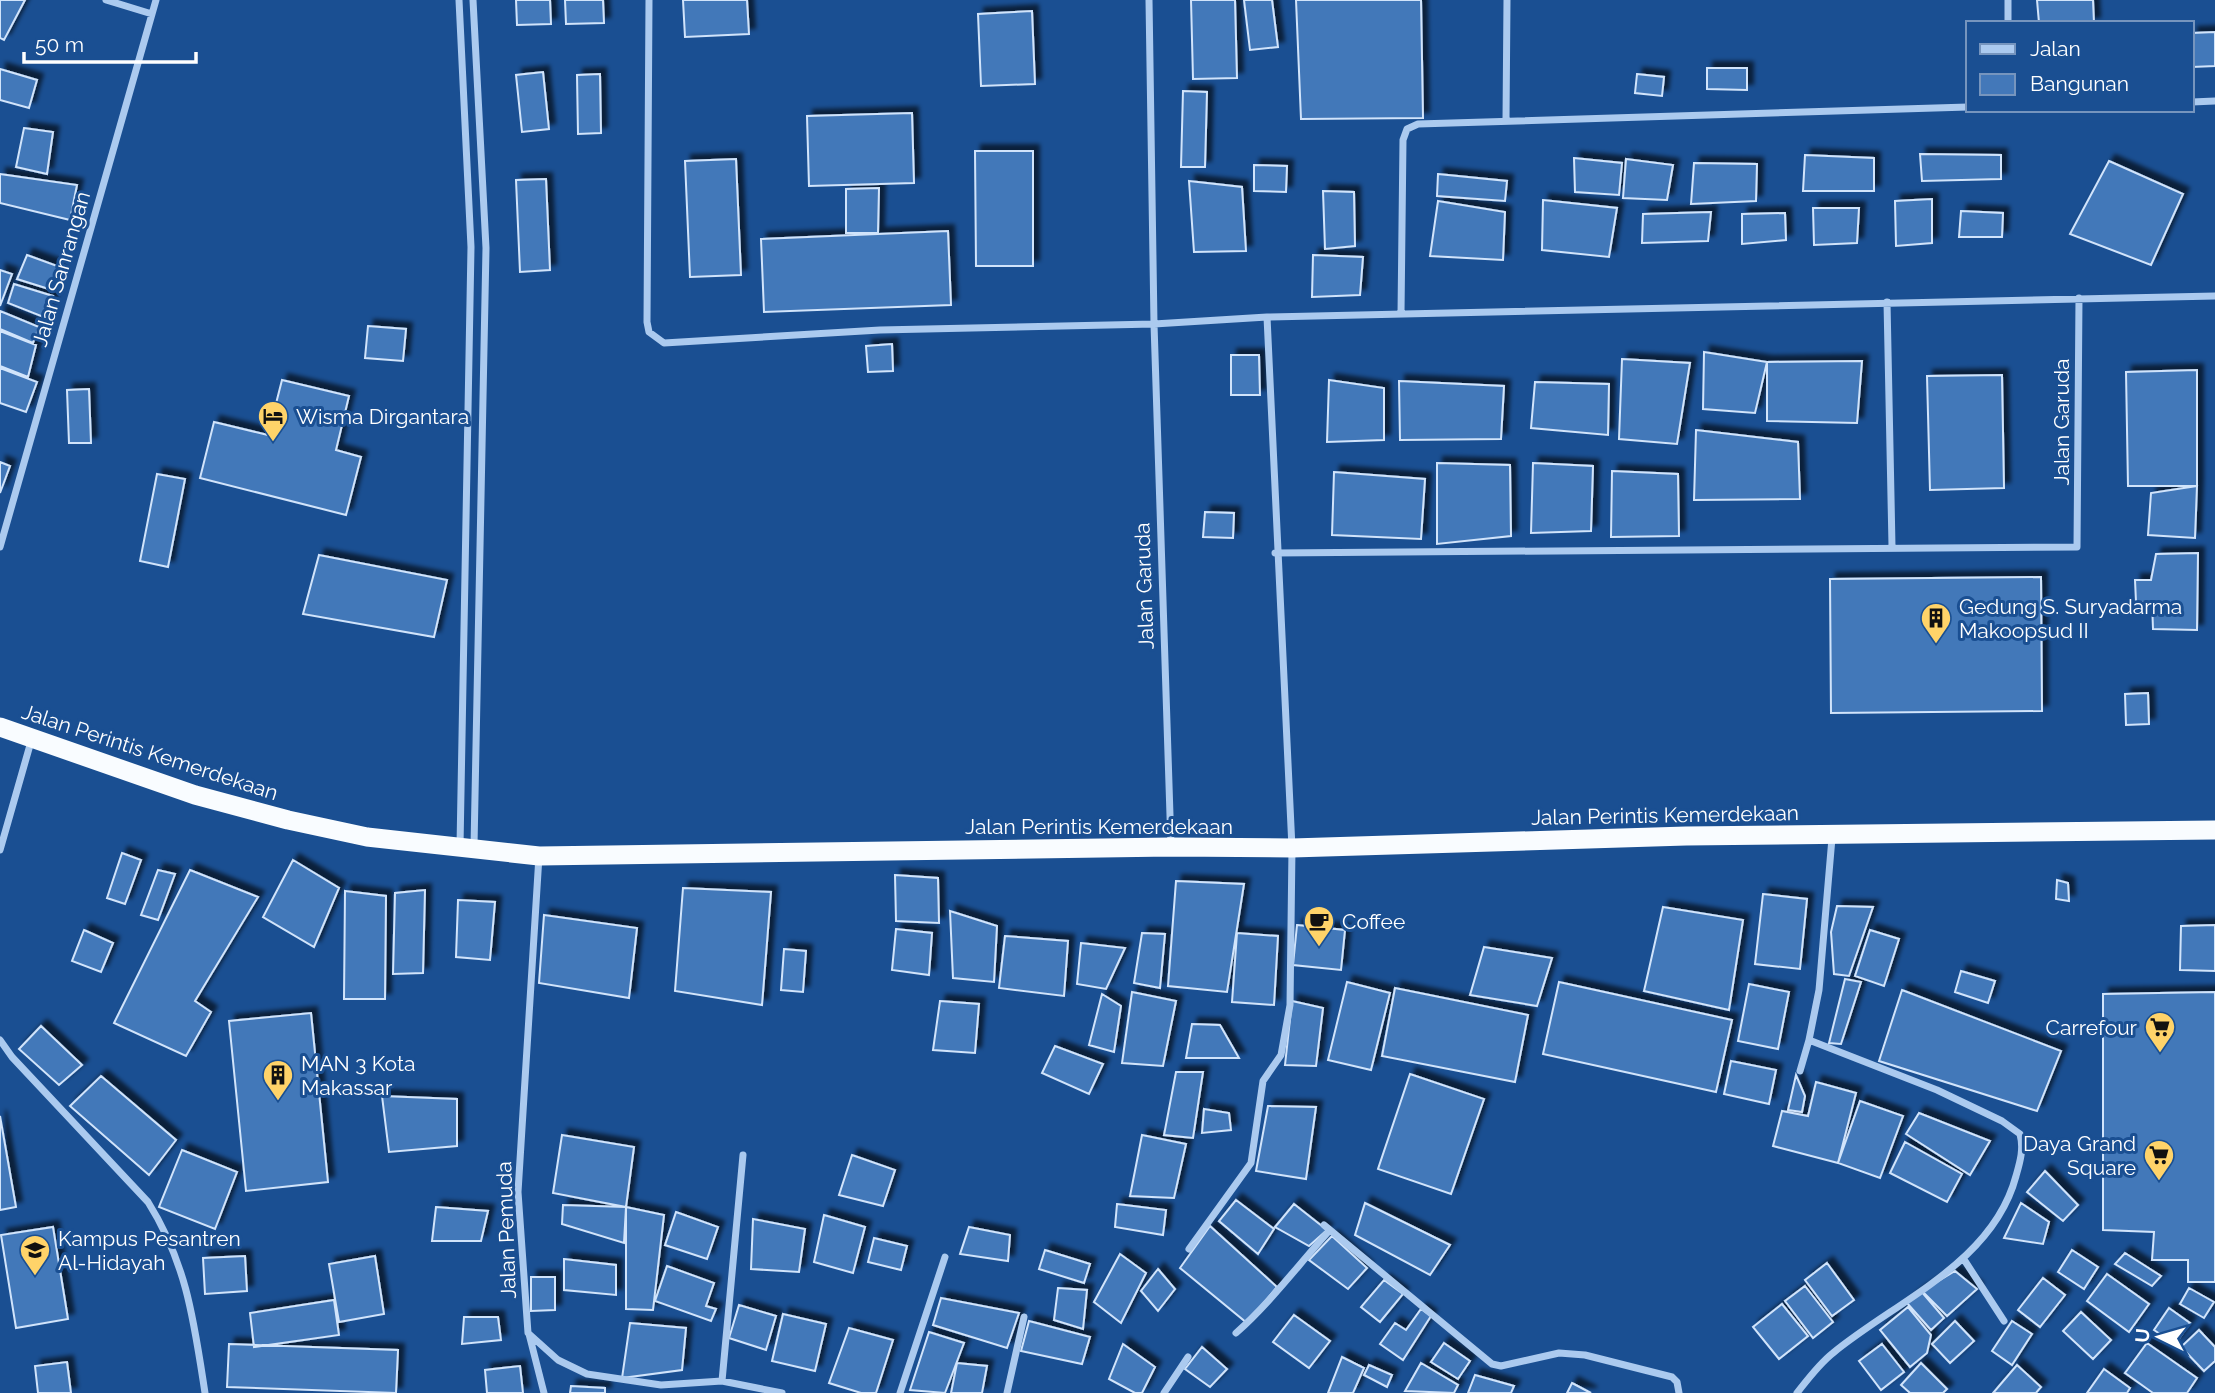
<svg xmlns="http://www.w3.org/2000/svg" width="2215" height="1393" font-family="Raleway,sans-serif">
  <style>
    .building { fill: #4378b9; stroke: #d1e4fb; stroke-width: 2; filter: url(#shadow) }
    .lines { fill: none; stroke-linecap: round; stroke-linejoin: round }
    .minor { stroke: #abcaef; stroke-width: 7 }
    .trunk { stroke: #f9fcff; stroke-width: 19 }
    .labels { text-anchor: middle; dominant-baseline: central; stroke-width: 6; stroke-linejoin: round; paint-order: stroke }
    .street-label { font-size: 21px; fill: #fff; stroke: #1a4f92 }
    .poi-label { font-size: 21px; fill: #fff; stroke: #1a4f92; text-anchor: start }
  </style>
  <defs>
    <filter id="shadow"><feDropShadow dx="6" dy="-6" stdDeviation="2" flood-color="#0009"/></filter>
  </defs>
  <rect width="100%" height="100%" fill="#1a4f92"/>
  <path class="building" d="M0 0H25L4 40 0 38Z
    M516 0H550L551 24 517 25Z
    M565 0H603L604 23 566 24Z
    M683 0H747L749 34 685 37Z
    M1191 0H1235L1237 78 1193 79Z
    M1244 0H1272L1278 47 1250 50Z
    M1296 0H1421L1423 118 1301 119Z
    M2037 0H2093L2094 23H2039Z
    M1032 11 1035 84 981 86 978 14Z
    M2215 32V66L2192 67V33Z
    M1707 68H1747V90L1707 89Z
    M0 69 37 80 29 108 0 100Z
    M543 72 549 129 522 132 516 75Z
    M600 74 601 133 578 134 577 75Z
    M1637 74 1664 77 1662 96 1635 93Z
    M1183 91 1207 92 1205 167H1181Z
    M912 113 914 183 809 186 807 116Z
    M24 128 53 132 47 174 16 167Z
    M975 151H1033V266H976Z
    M1920 154 2001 155V179L1922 181Z
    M1805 155 1874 158V191H1803Z
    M1574 158 1622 163 1619 195 1575 192Z
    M736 159 741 275 690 277 685 161Z
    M1626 159 1673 165 1667 200 1623 198Z
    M2109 161 2183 194 2151 265 2070 234Z
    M1694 163 1757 164 1756 201 1691 204Z
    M1254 165 1287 166 1286 192 1254 191Z
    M0 174 77 185 70 220 0 203Z
    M1438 174 1507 181 1505 201 1437 196Z
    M546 179 550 270 520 272 516 180Z
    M1189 181 1242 187 1246 251 1194 252Z
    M879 188 878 233H846V189Z
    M1323 191 1354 192 1355 246 1325 249Z
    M1932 199V243L1896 246 1895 201Z
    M1543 200 1617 208 1609 257 1542 250Z
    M1438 201 1505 212 1503 260 1430 256Z
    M1813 208H1859L1857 243 1814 245Z
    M1961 211 2003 213 2002 237H1959Z
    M1711 212 1708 241 1642 243 1643 214Z
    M1785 213 1786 240 1742 244V214Z
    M948 231 951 305 764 312 761 239Z
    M27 255 60 267 52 290 17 279Z
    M1313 255 1363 257 1360 295 1312 297Z
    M0 270 12 274 0 306Z
    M14 284 53 296 46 318 8 303Z
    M0 311 39 327 33 343 0 329Z
    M368 326 406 329 403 361 365 358Z
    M0 331 36 345 28 377 0 366Z
    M892 344 893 371 868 372 866 346Z
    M1704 352 1767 362 1755 413 1703 409Z
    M1231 355H1259L1260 395H1231Z
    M1622 359 1690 363 1677 444 1619 439Z
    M1862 361 1857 423 1767 421V362Z
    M0 368 37 382 26 412 0 403Z
    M2197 370V486H2128L2126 372Z
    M2002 375 2004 488 1930 490 1927 376Z
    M282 380 349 396 336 450 361 457 346 515 200 478 214 422 268 435Z
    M1329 380 1384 388V440L1327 442Z
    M1399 381 1504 386 1501 439 1400 440Z
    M1535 382 1609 384 1608 435 1531 428Z
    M89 389 91 443H69L67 390Z
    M1696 430 1798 442 1800 499 1694 500Z
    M0 462 10 466 0 493Z
    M1437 463 1510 465 1511 536 1437 544Z
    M1533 463 1593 466 1591 531 1531 533Z
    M1612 471 1678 474 1679 536 1611 537Z
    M1334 472 1425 479 1421 539 1332 535Z
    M157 474 185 479 168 567 140 561Z
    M2197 486 2195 538 2148 535 2151 493Z
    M1205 512 1234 513 1233 538 1203 537Z
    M2198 553 2197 630 2153 629 2152 602H2136L2135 580H2151L2156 554Z
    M319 555 447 580 434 637 303 614Z
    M2041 577 2042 711 1831 713 1830 579Z
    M2148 693 2149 724 2126 725 2125 694Z
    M122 853 141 860 125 904 107 898Z
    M293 860 339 888 314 947 263 917Z
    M158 870 175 874 158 920 141 915Z
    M190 870 258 897 195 1001 211 1012 186 1056 114 1023Z
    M895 875 938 878 939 923 896 921Z
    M2057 880 2068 883 2069 901 2056 899Z
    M1176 881 1244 884 1227 992 1168 986Z
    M683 888 771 892 762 1005 675 991Z
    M425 890 423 973 393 974 395 893Z
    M345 891 386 896 385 999H344Z
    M1763 894 1807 899 1800 969 1755 964Z
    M458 900 495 902 490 960 456 957Z
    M1837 906 1873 907 1849 976 1834 974 1831 932Z
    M1663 907 1743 920 1729 1010 1644 991Z
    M950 911 997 926 994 982 953 978Z
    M544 915 637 928 629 998 539 983Z
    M1297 925 1345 930 1341 970 1293 965Z
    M2215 925V971L2180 970 2181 926Z
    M896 929 932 933 929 975 892 970Z
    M84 930 113 943 101 972 72 961Z
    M1870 930 1899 939 1884 986 1855 976Z
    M1142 933 1165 934 1160 988 1134 983Z
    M1237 933 1278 936 1274 1005 1232 1002Z
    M1005 936 1068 941 1064 996 999 988Z
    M1081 943 1125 948 1106 989 1077 984Z
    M1484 947 1552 958 1537 1006 1470 995Z
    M784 949 806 951 803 992 781 990Z
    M1961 971 1995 981 1988 1003 1955 992Z
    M1845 979 1861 982 1841 1044 1829 1043Z
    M1347 982 1390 993 1371 1070 1328 1060Z
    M1559 982 1732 1020 1716 1092 1543 1054Z
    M1749 984 1789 992 1778 1049 1738 1041Z
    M1395 988 1528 1015 1515 1082 1382 1056Z
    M1902 990 2061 1051 2037 1111 1879 1061Z
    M1132 992 1176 1001 1163 1066 1122 1063Z
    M2215 992V1282H2188V1260H2152L2154 1232 2103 1230V994Z
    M1102 994 1121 1006 1114 1052 1089 1045Z
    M940 1001 979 1004 975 1053 933 1050Z
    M1292 1001 1323 1008 1316 1066 1285 1065Z
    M311 1013 328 1182 246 1191 229 1021Z
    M1192 1024 1220 1025 1239 1058H1186Z
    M41 1026 82 1065 59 1085 19 1049Z
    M1055 1046 1103 1064 1089 1094 1042 1073Z
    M1731 1061 1776 1070 1769 1104 1724 1094Z
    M1176 1072H1203L1193 1138 1164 1135Z
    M1410 1074 1484 1099 1451 1194 1378 1169Z
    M1796 1075 1805 1096 1802 1112 1788 1110Z
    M101 1076 176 1140 149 1175 70 1106Z
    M1816 1082 1856 1093 1838 1163 1773 1146 1782 1111 1808 1116Z
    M382 1096 457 1099V1146L389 1152Z
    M1860 1101 1903 1116 1880 1178 1838 1163Z
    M1268 1106 1316 1107 1306 1179 1256 1171Z
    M1204 1109 1229 1113 1231 1130 1202 1133Z
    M1919 1113 1990 1141 1970 1175 1906 1134Z
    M0 1116 16 1207 0 1210Z
    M562 1135 634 1147 626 1207 553 1193Z
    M1142 1135 1186 1144 1174 1198 1130 1196Z
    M1905 1142 1962 1174 1947 1202 1890 1173Z
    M182 1150 237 1172 215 1229 159 1207Z
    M852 1155 895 1170 883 1206 839 1195Z
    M2045 1171 2078 1205 2063 1221 2027 1192Z
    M1236 1200 1274 1229 1258 1254 1219 1221Z
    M1365 1203 1450 1245 1430 1275 1355 1235Z
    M2021 1203 2049 1222 2043 1244 2004 1238Z
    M1117 1204 1166 1210 1163 1235 1115 1227Z
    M1294 1204 1327 1230 1309 1246 1275 1227Z
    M563 1205 626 1207 624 1243 562 1224Z
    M436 1207 488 1211 481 1241H432Z
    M626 1207 664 1215 653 1310 626 1309Z
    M676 1212 718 1227 707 1259 665 1245Z
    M824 1215 865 1227 853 1273 814 1262Z
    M753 1219 805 1229 799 1272 751 1269Z
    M1210 1226 1277 1287 1247 1323 1180 1268Z
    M53 1227 68 1319 16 1328 1 1235Z
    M969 1227 1010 1235 1008 1261 960 1254Z
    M1332 1236 1367 1268 1348 1289 1309 1260Z
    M874 1238 907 1246 901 1270 868 1262Z
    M1045 1250 1090 1264 1084 1283 1039 1269Z
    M2072 1250 2098 1267 2084 1289 2058 1272Z
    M2125 1253 2161 1276 2152 1286 2115 1264Z
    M1120 1254 1146 1273 1121 1323 1094 1302Z
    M245 1256 247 1291 205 1294 203 1258Z
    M375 1256 384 1314 339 1322 329 1264Z
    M564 1259 616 1265V1295L564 1290Z
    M1827 1263 1854 1300 1832 1316 1805 1280Z
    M667 1266 714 1283 706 1306 716 1309 711 1321 655 1301Z
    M1158 1269 1175 1289 1158 1311 1141 1291Z
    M1955 1271 1977 1289 1947 1316 1922 1291Z
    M2107 1274 2149 1304 2129 1332 2087 1301Z
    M531 1277H555V1310L531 1311Z
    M2043 1278 2065 1295 2040 1327 2018 1310Z
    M1384 1280 1403 1294 1380 1322 1361 1307Z
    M1805 1286 1833 1322 1813 1338 1785 1301Z
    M1058 1288 1087 1290 1083 1329 1054 1320Z
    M2189 1288 2214 1302 2204 1318 2180 1304Z
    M1921 1291 1944 1318 1931 1330 1907 1303Z
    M941 1298 1019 1313 1007 1348 933 1325Z
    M334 1300 339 1335 254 1347 250 1313Z
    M1782 1304 1808 1336 1779 1359 1753 1327Z
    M739 1305 776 1316 766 1350 729 1338Z
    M1908 1307 1931 1335 1927 1353 1910 1367 1880 1330Z
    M2169 1308 2190 1323 2175 1344 2154 1330Z
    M1421 1309 1431 1316 1403 1360 1380 1344 1395 1323 1406 1330Z
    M2081 1312 2111 1340 2093 1359 2063 1331Z
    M783 1314 826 1324 815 1371 772 1361Z
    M1294 1315 1330 1341 1309 1368 1273 1342Z
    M464 1317H498L501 1340 462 1344Z
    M1029 1321 1090 1337 1082 1364 1021 1351Z
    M1955 1321 1974 1341 1950 1363 1932 1344Z
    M2012 1321 2032 1334 2012 1365 1992 1351Z
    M630 1323 686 1328 682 1370 622 1378Z
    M849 1328 893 1340 876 1393H861L829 1383Z
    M2199 1330 2215 1347V1361L2204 1371 2181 1347Z
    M929 1332 964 1343 945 1393 910 1390Z
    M1444 1343 1470 1361 1458 1379 1431 1362Z
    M2147 1343 2197 1378 2187 1393H2153L2125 1373Z
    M229 1344 398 1350 396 1393 227 1387Z
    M1123 1344 1155 1367 1142 1393H1135L1109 1379Z
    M1882 1344 1904 1372 1881 1390 1859 1361Z
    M1202 1347 1227 1369 1210 1387 1185 1369Z
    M1342 1357 1364 1368 1353 1393H1328Z
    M67 1362 71 1393H38L35 1366Z
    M957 1363 987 1366 982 1393H951Z
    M1421 1363 1458 1385 1454 1393 1405 1391Z
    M1921 1363 1947 1389 1943 1393H1910L1901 1385Z
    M1369 1365 1392 1375 1387 1387 1364 1375Z
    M2017 1365 2041 1387 2036 1393H1993Z
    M520 1366 523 1393H487L485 1370Z
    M2104 1369 2130 1388 2127 1393H2087Z
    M1475 1375 1514 1386 1511 1393H1468Z
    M1572 1383 1591 1393H1567Z
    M571 1386 605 1388V1393H570Z"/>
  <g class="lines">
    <path class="minor" d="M106 0 152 14
      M459 0 471 247 460 846
      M473 0 486 248 474 846
      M649 0 647 322 649 332 664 343 880 330 1154 324 1267 317 2215 296
      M1149 0 1154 324 1171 846
      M2008 0V23
      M2192 102 2215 101
      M1506 120 1507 0
      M1887 302 1892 546
      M1401 314 1403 140 1407 129 1418 124 1968 107
      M0 547 156 0
      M1275 553 2077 547 2079 298
      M0 850 32 738
      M539 856 518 1192 528 1333 558 1360 587 1374 661 1385 722 1381 782 1393
      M0 1040 12 1057 148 1202C187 1264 194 1322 205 1393
      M1800 1071 1809 1040
      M1324 1225 1492 1364 1501 1366 1559 1353 1585 1355 1672 1377 1677 1382 1679 1393
      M1189 1249 1251 1163 1263 1081 1281 1055 1290 1005 1292 848 1267 317
      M1963 1258 2004 1321
      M1236 1333C1271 1302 1298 1265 1330 1230
      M529 1334 544 1393
      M722 1381 743 1155
      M900 1393 945 1257
      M1007 1393 1024 1317
      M1164 1393 1188 1357
      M1797 1393C1808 1379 1819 1364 1833 1353 1896 1301 1993 1263 2016 1176 2020 1162 2024 1149 2020 1134L2002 1121 1937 1090 1809 1040 1819 990 1832 838"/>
    <path class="trunk" d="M0 727 195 795 288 820 367 837 539 856 1171 847 1292 848 1686 836 2215 830"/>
  </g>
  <defs>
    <g id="hotel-pin" transform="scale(1.575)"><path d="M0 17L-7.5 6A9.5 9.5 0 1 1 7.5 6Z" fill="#ffd369" stroke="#1a4f92"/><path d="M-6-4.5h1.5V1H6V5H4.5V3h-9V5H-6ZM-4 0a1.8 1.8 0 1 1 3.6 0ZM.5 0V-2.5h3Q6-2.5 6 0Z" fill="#111"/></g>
    <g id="building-pin" transform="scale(1.575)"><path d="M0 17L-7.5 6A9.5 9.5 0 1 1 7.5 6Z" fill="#ffd369" stroke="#1a4f92"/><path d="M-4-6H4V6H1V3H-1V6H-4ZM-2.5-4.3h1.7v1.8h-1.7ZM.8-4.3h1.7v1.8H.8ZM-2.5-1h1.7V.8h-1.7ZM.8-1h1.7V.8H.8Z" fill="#111"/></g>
    <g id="cafe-pin" transform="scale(1.575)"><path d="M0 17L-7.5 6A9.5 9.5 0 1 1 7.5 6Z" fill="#ffd369" stroke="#1a4f92"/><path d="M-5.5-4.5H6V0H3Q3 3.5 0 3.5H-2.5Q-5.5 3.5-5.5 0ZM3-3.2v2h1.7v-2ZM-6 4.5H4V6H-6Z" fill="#111"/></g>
    <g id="supermarket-pin" transform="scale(1.575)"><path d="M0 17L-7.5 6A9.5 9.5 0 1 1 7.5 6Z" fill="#ffd369" stroke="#1a4f92"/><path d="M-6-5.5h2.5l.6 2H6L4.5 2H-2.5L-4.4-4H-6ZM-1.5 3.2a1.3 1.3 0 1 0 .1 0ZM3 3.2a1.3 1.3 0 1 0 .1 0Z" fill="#111"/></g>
    <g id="school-pin" transform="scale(1.575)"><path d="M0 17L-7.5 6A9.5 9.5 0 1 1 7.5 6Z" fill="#ffd369" stroke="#1a4f92"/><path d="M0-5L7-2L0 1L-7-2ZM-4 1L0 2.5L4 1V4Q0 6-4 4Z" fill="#111"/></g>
  </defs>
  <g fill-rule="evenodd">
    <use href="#hotel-pin" x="273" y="416"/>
    <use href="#building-pin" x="1936" y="618"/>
    <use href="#cafe-pin" x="1319" y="921"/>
    <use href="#supermarket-pin" x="2160" y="1027"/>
    <use href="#building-pin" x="278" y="1075"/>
    <use href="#supermarket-pin" x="2159" y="1155"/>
    <use href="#school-pin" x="35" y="1250"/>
  </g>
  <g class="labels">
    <g class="street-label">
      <text transform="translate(61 269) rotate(-74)">Jalan Sanrangan</text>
      <text transform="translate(2061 422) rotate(-90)">Jalan Garuda</text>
      <text transform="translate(1144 586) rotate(-92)">Jalan Garuda</text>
      <text transform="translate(150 752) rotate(18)">Jalan Perintis Kemerdekaan</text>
      <text transform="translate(1665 815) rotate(-1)">Jalan Perintis Kemerdekaan</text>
      <text x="1099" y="826">Jalan Perintis Kemerdekaan</text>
      <text transform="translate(506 1230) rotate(-92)">Jalan Pemuda</text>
    </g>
    <g class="poi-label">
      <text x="296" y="416">Wisma Dirgantara</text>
      <text x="1959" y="606">Gedung S. Suryadarma<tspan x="1959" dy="24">Makoopsud II</tspan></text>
      <text x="1342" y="921">Coffee</text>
      <text x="2137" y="1027" text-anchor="end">Carrefour</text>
      <text x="301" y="1063">MAN 3 Kota<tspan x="301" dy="24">Makassar</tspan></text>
      <text x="2136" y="1143" text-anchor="end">Daya Grand<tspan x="2136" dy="24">Square</tspan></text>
      <text x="58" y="1238">Kampus Pesantren<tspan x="58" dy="24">Al-Hidayah</tspan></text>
    </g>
  </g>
  <rect x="1966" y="21" width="228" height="91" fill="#1a4f92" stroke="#7695be" stroke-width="2"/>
  <rect x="1980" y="44" width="35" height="10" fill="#abcaef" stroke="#7695be" stroke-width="2"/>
  <text x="2030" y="56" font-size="21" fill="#ffffff">Jalan</text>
  <rect x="1980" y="74" width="35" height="21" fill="#4378b9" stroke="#7695be" stroke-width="2"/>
  <text x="2030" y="91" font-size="21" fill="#ffffff">Bangunan</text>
  <g transform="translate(2159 1337) rotate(275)" stroke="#1a4f92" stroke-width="5" paint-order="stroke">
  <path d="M0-5L12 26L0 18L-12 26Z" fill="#ffffff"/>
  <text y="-10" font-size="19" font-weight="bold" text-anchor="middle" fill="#ffffff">U</text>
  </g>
  <path d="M24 52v10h172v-10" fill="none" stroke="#ffffff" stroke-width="3.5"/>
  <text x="35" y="52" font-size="21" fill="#ffffff" stroke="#1a4f92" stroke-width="5" paint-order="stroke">50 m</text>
</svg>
